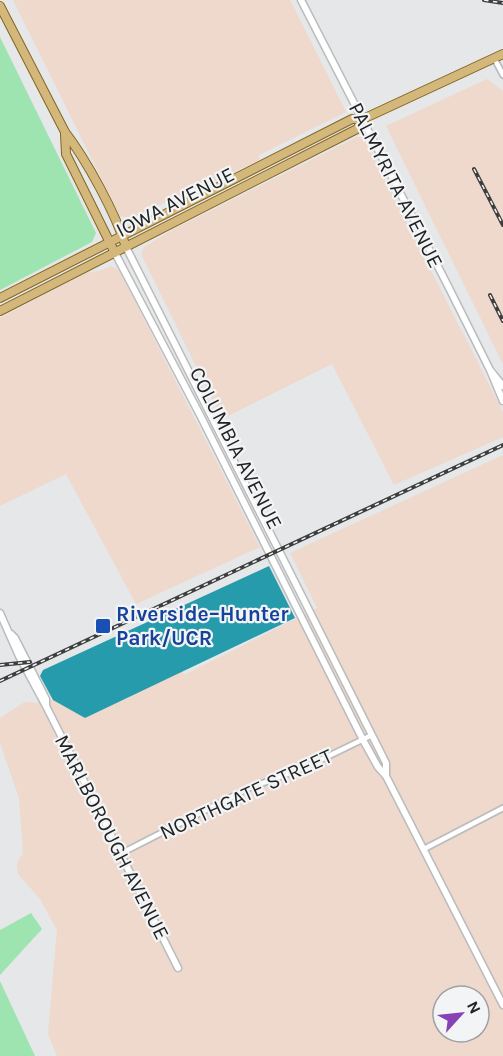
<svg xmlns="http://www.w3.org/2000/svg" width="503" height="1056" font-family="Karla,sans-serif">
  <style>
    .industrial { fill: #efd8cc; fill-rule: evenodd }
    .green { fill: #9ee4b0 }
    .water { fill: #269bab }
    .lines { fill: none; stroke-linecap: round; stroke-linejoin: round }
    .minor-casing { stroke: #babcbd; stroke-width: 8 }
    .tertiary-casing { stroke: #babcbd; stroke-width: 9 }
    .primary-casing { stroke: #836523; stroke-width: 10 }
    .minor { stroke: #fff; stroke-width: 4.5 }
    .tertiary { stroke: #fff; stroke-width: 6 }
    .primary { stroke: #d4b87b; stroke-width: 8 }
    .rail-casing { stroke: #3d3e3e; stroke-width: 4 }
    .rail { stroke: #f3f4f6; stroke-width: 1.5; stroke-dasharray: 4.5; stroke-linecap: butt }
    .transit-dot { fill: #1a4fb4; stroke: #f3f4f6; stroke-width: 2 }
    .labels { text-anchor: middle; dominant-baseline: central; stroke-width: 4.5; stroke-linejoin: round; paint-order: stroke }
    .street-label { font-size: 21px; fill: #222323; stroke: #f3f4f6 }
    .transit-label { font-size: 21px; font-weight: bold; fill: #164399; stroke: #f3f4f6; text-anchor: start }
  </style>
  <rect width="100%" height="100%" fill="#e5e7e8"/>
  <path class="industrial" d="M13 0H290L346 112 259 155V160L180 198 170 200 132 218 120 216Z
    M487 79 503 91V364L386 126Z
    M357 137H363L503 412V437L394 485 332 364 222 419 141 254 144 247 174 229Z
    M111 266 119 270 260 547 136 604 66 474 0 506V318L86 273 99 271Z
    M503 455V1056H57L48 1034 57 930 40 899 18 874 17 864 23 853 19 798 0 743V718L25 702 37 703 53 700 85 718 181 670 184 675 317 608 290 553ZM443 996H479V1032H443Z"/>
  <path class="green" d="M0 37 96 233 92 242 0 290Z
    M31 913 42 929 0 975V930Z
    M0 981 35 1056H0Z"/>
  <path class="water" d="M269 566 295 618 85 718 53 700 40 676 43 670Z"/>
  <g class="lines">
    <g class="minor-casing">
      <path id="minor" d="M494 58 503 75
        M424 849 503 808
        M120 854 247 789 306 767 372 735"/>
    </g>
    <g class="tertiary-casing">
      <path id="tertiary" d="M301 0 448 286 490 370 503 401
        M126 247 386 763V775
        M115 253 200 415 363 740 378 767 386 776 503 1005
        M490 370 503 386
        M0 613 19 656 46 706 178 968
        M11 634 15 638 46 699V706"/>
    </g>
    <g class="primary-casing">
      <path id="primary" d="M0 6 65 132C87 161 115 212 126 247
        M65 134 66 154 115 253
        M0 298 352 119H363L503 54
        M0 311 357 129 363 119"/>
    </g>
    <use href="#minor" class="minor"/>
    <use href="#tertiary" class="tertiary"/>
    <use href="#primary" class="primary"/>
    <g class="rail-casing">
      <path id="rail" d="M484 0 503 3
        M474 169 503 225
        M490 295 503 321
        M0 665 30 662
        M0 681 503 445"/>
    </g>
    <use href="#rail" class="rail"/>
  </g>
  <rect class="transit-dot" x="95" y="618" width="16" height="16" rx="3"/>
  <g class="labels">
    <g class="street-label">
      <text transform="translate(396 185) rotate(63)">PALMYRITA AVENUE</text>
      <text transform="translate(175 202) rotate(-27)">IOWA AVENUE</text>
      <text transform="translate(236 448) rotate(63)">COLUMBIA AVENUE</text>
      <text transform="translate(246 794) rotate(-25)">NORTHGATE STREET</text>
      <text transform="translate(112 837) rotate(63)">MARLBOROUGH AVENUE</text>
    </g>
    <g class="transit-label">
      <text x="116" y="614">Riverside–Hunter<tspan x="116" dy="24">Park/UCR</tspan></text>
    </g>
  </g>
  <g transform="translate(461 1014) rotate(63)"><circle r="28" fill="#f3f4f6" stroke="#9fa0a2" stroke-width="1.5"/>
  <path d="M0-4.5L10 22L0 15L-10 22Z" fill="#8742b5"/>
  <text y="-9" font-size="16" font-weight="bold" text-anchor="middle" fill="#222323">N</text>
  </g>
</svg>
